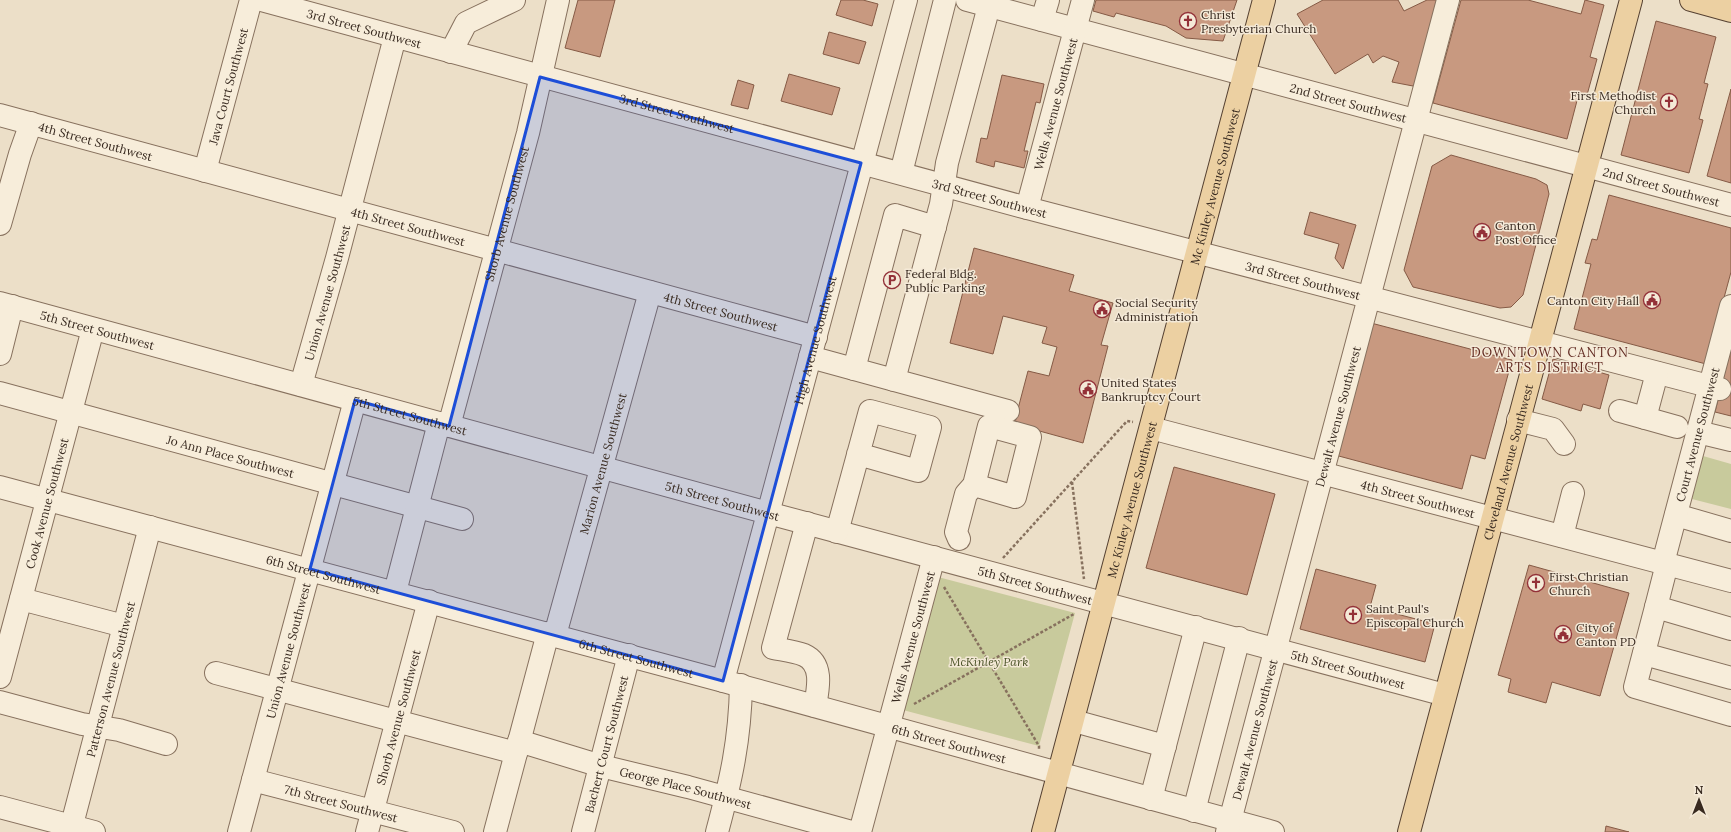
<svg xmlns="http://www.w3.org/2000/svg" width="1731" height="832" font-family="Lora,serif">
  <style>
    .green { fill: #c8ca9c }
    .building { fill: #c89980; stroke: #855a45 }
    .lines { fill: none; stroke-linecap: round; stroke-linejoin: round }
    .minor-casing { stroke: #87715e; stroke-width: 24 }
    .major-casing { stroke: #554031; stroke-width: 24 }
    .path { stroke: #87715e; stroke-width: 2.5; stroke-dasharray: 3 2; stroke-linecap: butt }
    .minor { stroke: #f7edda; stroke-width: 22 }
    .major { stroke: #ecd0a2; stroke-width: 22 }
    .marked { fill: #1d4ed8; fill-opacity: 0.2; stroke: #1d4ed8; stroke-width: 3; stroke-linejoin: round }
    .labels { text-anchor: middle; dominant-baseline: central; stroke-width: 3; stroke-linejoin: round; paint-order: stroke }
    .poi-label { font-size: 12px; fill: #382a20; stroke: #f4e9d7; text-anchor: start }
    .street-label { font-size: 12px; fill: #382a20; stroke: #f4e9d7 }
    .park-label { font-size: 12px; font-style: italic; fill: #4b5328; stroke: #f4e9d7 }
    .neighbourhood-label { font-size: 13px; letter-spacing: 1px; fill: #622b22; stroke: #f4e9d7 }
  </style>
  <rect width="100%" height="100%" fill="#ecdfc8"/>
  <path class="green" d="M1703 456 1731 464V509L1692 499Z
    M938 577 1075 613 1039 746 903 710Z"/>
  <path class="building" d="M578 0H615L600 57 565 48Z
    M841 0H863L878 4 872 26 836 15Z
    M1096 0H1237L1223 41 1186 38 1166 26 1116 13 1114 17 1093 11Z
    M1323 0H1398L1404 11 1427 0H1440L1422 76 1413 86 1392 82 1399 62 1383 56 1373 63 1368 54 1335 74 1297 14Z
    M1461 0H1528L1581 14 1585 0 1604 5 1590 57 1597 59 1587 95 1579 93 1567 139 1433 103Z
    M1656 21 1716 37 1704 83 1708 84 1699 119 1703 120 1689 173 1621 155Z
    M829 32 866 42 859 64 823 54Z
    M789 74 840 88 832 115 781 101Z
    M1002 75 1044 84 1040 103 1036 102 1024 151H1028L1024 168 995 161 994 167 976 162 981 138 987 139Z
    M738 80 754 85 748 109 731 105Z
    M1731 89V183L1707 176Z
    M1451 155 1536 179 1547 185 1549 194 1523 295 1511 307 1500 308 1413 287 1404 270 1432 166Z
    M1609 195 1731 228V272L1706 364 1574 329 1591 264 1585 263 1592 239 1597 240Z
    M1310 212 1356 225 1343 269 1335 258 1339 244 1304 234Z
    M974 248 1074 275 1069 291 1113 303 1101 345 1108 346 1083 443 1014 424 1028 371 1049 376 1057 347 1042 343 1047 327 1003 316 993 354 950 343Z
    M1371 323 1512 360 1485 459 1471 455 1462 489 1335 455Z
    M1731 347V416L1715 412Z
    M1553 359 1609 375 1600 409 1583 404 1581 411 1542 399Z
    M1174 467 1275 494 1247 595 1146 568Z
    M1529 565 1629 593 1600 696 1552 682 1546 703 1508 692 1511 679 1498 675Z
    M1316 569 1376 585 1370 607 1435 624 1425 662 1300 629Z
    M1606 826 1629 832H1605Z"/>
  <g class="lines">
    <g class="minor-casing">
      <g id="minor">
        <path id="s1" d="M261 0 1027 208 1720 389"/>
        <path id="s2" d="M967 0 1731 205"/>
        <path d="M1042 20 1048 0"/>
        <path d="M451 52 466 23 514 0"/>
        <path id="s3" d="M0 115 816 337"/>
        <path id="s4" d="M205 171 251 0"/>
        <path d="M901 173 945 0"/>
        <path id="s5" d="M1027 208 1083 0"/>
        <path d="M0 224 20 154 31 123"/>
        <path id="s6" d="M0 303 768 513 1445 695"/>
        <path d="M0 354 12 306"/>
        <path d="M810 357 894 380 941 204 947 163 989 6"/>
        <path d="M854 369 895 215 935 227"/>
        <path d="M1657 373 1645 418 1677 427"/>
        <path d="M894 380 1008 411"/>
        <path id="s7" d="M301 385 337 258 395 37"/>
        <path id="s8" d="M0 393 462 519"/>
        <path d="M1620 411 1645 418"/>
        <path d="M1518 420 1553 429 1564 444"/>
        <path id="s9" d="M449 426 528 133 558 0"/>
        <path id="s10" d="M1151 428 1731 581"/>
        <path d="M1698 432 1731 440"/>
        <path id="s11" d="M0 487 723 681 1273 832"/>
        <path d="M1676 515 1731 531"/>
        <path d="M807 523 773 648C783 650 794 651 804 655 824 664 818 689 815 706"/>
        <path d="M837 532 870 411 930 427 918 471 858 454"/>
        <path d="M1562 536 1573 493"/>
        <path d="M959 539 956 532 966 494 974 485 989 426 1030 437 1015 497 974 485"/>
        <path id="s12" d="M1663 563 1731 306"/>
        <path d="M1667 564 1656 607 1731 629"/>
        <path d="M395 592 439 423"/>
        <path d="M21 599 124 626"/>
        <path d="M1656 607 1635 687 1731 715"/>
        <path id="s13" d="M555 635 650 292"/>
        <path d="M1644 654 1731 678"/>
        <path d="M216 673 516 753"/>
        <path id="s14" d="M0 677 93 329"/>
        <path id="s15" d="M723 681 906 0"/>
        <path d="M0 702 82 724 119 730 166 744"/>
        <path d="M1074 721 1165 746"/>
        <path id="s16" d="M519 741 601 766 688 787 852 832"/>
        <path id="s17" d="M253 780 453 832"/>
        <path d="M1151 799 1196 627"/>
        <path d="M0 807 94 832"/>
        <path d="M1194 811 1239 638"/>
        <path id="s18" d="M70 832 150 527"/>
        <path id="s19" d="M239 832 355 400"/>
        <path id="s20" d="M367 832 429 601"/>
        <path d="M495 832 548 633"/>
        <path id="s21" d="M583 832 629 655"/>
        <path d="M717 832C731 780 740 740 741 685"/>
        <path id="s22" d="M860 832 934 557"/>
        <path id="s23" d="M1227 832 1448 0"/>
      </g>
    </g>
    <g class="major-casing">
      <g id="major">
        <path d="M1691 0 1731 11"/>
        <path id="s24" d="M1043 832 1264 0"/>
        <path id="s25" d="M1409 832 1631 0"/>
      </g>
    </g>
    <path class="path" d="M1072 482 1084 579
      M1003 558 1127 421 1133 422
      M944 587 1039 746V749
      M914 704 1074 614"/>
    <use href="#minor" class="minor"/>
    <use href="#major" class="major"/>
  </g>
  <path class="marked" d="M540 77 861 163 723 681 310 569 355 400 449 426Z"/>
  <defs>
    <g id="church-ring" transform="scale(0.9)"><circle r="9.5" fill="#f4e9d7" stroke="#933138" stroke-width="1.5"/><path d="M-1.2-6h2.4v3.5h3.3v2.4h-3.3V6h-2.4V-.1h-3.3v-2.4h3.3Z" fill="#933138"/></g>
    <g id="civic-ring" transform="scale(0.9)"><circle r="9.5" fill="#f4e9d7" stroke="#933138" stroke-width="1.5"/><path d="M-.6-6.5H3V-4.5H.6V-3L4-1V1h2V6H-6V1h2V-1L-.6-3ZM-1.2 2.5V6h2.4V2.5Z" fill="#933138"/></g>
    <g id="parking-ring" transform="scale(0.9)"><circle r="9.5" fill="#f4e9d7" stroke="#933138" stroke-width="1.5"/><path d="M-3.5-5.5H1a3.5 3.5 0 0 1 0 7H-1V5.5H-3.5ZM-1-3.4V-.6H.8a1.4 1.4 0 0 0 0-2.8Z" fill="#933138"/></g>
  </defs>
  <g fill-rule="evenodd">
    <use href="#church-ring" x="1188" y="21"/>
    <use href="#church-ring" x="1669" y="102"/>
    <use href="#civic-ring" x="1482" y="232"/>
    <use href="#parking-ring" x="892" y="280"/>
    <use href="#civic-ring" x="1652" y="300"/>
    <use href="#civic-ring" x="1102" y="309"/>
    <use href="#civic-ring" x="1088" y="389"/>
    <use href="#church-ring" x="1536" y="583"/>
    <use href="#church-ring" x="1353" y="615"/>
    <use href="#civic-ring" x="1563" y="634"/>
  </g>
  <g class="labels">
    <g class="poi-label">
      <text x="1201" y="14">Christ<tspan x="1201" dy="14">Presbyterian Church</tspan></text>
      <text x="1656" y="95" text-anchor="end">First Methodist<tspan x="1656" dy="14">Church</tspan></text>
      <text x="1495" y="225">Canton<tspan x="1495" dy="14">Post Office</tspan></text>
      <text x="905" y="273">Federal Bldg.<tspan x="905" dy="14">Public Parking</tspan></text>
      <text x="1639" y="300" text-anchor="end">Canton City Hall</text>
      <text x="1115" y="302">Social Security<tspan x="1115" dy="14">Administration</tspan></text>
      <text x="1101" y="382">United States<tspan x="1101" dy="14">Bankruptcy Court</tspan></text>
      <text x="1549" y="576">First Christian<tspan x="1549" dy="14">Church</tspan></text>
      <text x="1366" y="608">Saint Paul's<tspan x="1366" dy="14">Episcopal Church</tspan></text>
      <text x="1576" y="627">City of<tspan x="1576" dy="14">Canton PD</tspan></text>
    </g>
    <g class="street-label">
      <text stroke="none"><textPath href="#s1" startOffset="107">3rd Street Southwest</textPath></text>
      <text stroke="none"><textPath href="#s4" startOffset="88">Java Court Southwest</textPath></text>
      <text stroke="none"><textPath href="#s2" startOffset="395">2nd Street Southwest</textPath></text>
      <text stroke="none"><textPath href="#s5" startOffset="108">Wells Avenue Southwest</textPath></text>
      <text stroke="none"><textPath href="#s1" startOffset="431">3rd Street Southwest</textPath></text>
      <text stroke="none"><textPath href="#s3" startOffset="99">4th Street Southwest</textPath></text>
      <text stroke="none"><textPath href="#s2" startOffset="719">2nd Street Southwest</textPath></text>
      <text stroke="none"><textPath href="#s24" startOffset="668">Mc Kinley Avenue Southwest</textPath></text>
      <text stroke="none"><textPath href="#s1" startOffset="755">3rd Street Southwest</textPath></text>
      <text stroke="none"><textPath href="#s9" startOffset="220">Shorb Avenue Southwest</textPath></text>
      <text stroke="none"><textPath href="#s3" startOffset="423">4th Street Southwest</textPath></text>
      <text stroke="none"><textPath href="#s1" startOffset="1079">3rd Street Southwest</textPath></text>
      <text stroke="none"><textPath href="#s7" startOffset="96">Union Avenue Southwest</textPath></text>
      <text stroke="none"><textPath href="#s3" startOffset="747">4th Street Southwest</textPath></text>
      <text stroke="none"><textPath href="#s6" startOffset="101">5th Street Southwest</textPath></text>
      <text stroke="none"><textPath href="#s15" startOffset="353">High Avenue Southwest</textPath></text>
      <text stroke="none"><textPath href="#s6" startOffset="425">5th Street Southwest</textPath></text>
      <text stroke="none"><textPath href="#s23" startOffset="430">Dewalt Avenue Southwest</textPath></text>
      <text stroke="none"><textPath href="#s12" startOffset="133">Court Avenue Southwest</textPath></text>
      <text stroke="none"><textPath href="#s8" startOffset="239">Jo Ann Place Southwest</textPath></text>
      <text stroke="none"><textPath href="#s25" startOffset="383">Cleveland Avenue Southwest</textPath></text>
      <text stroke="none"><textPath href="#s13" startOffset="178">Marion Avenue Southwest</textPath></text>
      <text stroke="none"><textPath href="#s10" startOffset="276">4th Street Southwest</textPath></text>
      <text stroke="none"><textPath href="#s6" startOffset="749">5th Street Southwest</textPath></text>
      <text stroke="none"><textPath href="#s24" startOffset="344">Mc Kinley Avenue Southwest</textPath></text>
      <text stroke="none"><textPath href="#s14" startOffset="180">Cook Avenue Southwest</textPath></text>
      <text stroke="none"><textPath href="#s11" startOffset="335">6th Street Southwest</textPath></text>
      <text stroke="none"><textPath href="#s6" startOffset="1073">5th Street Southwest</textPath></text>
      <text stroke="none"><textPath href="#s22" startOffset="202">Wells Avenue Southwest</textPath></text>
      <text stroke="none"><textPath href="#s19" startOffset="188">Union Avenue Southwest</textPath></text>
      <text stroke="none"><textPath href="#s11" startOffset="659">6th Street Southwest</textPath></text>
      <text stroke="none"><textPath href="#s6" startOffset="1397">5th Street Southwest</textPath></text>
      <text stroke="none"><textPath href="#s18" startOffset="158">Patterson Avenue Southwest</textPath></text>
      <text stroke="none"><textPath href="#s20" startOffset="119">Shorb Avenue Southwest</textPath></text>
      <text stroke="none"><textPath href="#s23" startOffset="106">Dewalt Avenue Southwest</textPath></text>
      <text stroke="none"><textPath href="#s21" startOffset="91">Bachert Court Southwest</textPath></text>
      <text stroke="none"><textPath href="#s11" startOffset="983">6th Street Southwest</textPath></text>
      <text stroke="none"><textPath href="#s16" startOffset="173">George Place Southwest</textPath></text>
      <text stroke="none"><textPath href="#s17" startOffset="91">7th Street Southwest</textPath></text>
    </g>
    <g class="park-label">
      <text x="989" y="661">McKinley Park</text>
    </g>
    <g class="neighbourhood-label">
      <text x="1550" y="352">DOWNTOWN CANTON<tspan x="1550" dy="15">ARTS DISTRICT</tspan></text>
    </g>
  </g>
  <g transform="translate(1699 800)" stroke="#f4e9d7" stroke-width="3" paint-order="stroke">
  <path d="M0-3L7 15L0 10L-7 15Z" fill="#382a20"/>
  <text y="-6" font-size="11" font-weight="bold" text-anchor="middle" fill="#382a20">N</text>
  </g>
</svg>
